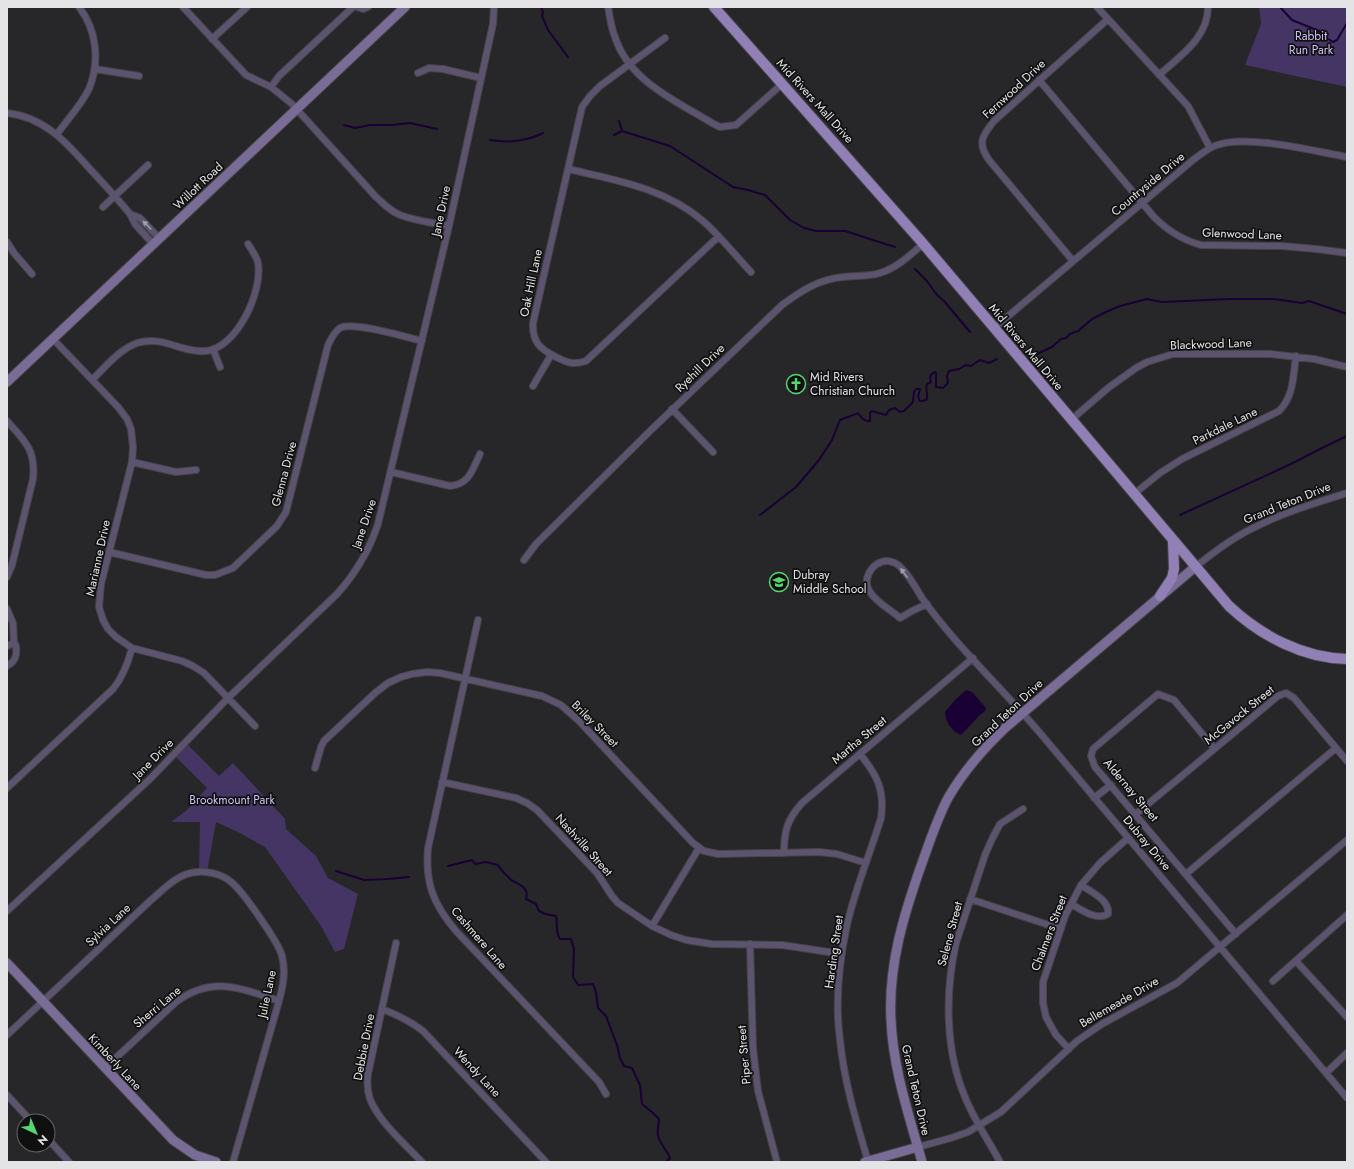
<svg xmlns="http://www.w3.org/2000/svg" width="1354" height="1169" font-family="Jost,sans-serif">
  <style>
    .green { fill: #453564 }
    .water { fill: #190035 }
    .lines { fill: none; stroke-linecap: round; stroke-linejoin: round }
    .stream { stroke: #190035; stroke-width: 2 }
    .street-casing { stroke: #454447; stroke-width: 8 }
    .secondary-casing { stroke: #454447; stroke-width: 11 }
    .primary-casing { stroke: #454447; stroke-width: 12 }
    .street { stroke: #5c546f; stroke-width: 6 }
    .secondary { stroke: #796d97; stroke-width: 9 }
    .primary { stroke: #9080b6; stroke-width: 10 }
    .oneway { fill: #a09caa }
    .labels { text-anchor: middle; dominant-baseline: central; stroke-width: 3.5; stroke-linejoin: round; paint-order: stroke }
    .park-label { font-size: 12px; fill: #d1c1f7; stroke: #101011 }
    .street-label { font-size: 12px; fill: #e4e3e5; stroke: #101011 }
    .poi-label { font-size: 12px; fill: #e4e3e5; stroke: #101011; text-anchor: start }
  </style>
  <rect width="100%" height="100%" fill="#272629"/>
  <path class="green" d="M1259 7H1347V87L1245 65 1261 24Z
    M185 742 219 776 233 763 285 819 286 829 316 856 328 878 358 894 344 949 335 952 321 926 265 847 238 832 216 822 207 872H199L200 822H171L187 810 207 788 174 755Z"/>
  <path class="water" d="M966 690 972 692 986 708 985 711 979 716 961 735C952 732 945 721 945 712L954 701Z"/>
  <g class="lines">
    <path class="stream" d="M541 7 543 12 542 16 548 30 568 57
      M1280 7 1292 20 1319 31 1325 37 1333 42 1337 40 1347 23
      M619 121 622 131
      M344 125 355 128 370 125H391L410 123 437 129
      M614 135 622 131 670 146 733 187 748 190 765 195 790 220 804 228 816 231H845L895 247
      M490 140C508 143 527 141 543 133
      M915 269 927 281 937 295 944 301 970 332
      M1037 354 1052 347 1061 339 1066 338 1070 334 1078 331 1092 319 1108 311 1120 306 1147 299 1162 302 1230 299H1274L1302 303 1309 301 1347 314
      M760 515 796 487 819 460 832 440 840 420C846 417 853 416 858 413 861 417 864 422 870 421V413L872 411 886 415 889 410 895 408 900 412 904 411 913 402 914 392 916 389H920L918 397 920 401H923L927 399C928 394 925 389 927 384L931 382 930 376 933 373 935 372 936 373V387L943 388 948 383 947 376 949 371 959 369 966 365 971 366 980 360 989 363 997 359
      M1180 515 1291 464 1320 449 1347 436
      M448 866 472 860 475 864 486 862 498 865C501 871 506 874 510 879 517 885 530 886 526 899L536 904 539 911 545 914 556 916C558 924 555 932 560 939H571L574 949 573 977 578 985 593 984 596 992 598 1008 606 1016 617 1045 620 1058 624 1066 632 1068 640 1085 642 1104 653 1113 659 1119C659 1124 657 1130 658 1135 659 1143 667 1150 670 1158L666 1162
      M336 871 364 880 388 879 409 877"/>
    <g class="street-casing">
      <path id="street" d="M183 7 246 75 271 87 292 104 376 197C382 202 388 209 396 213 408 220 435 223 449 226
        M357 7 363 9 368 7
        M608 7C610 17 611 28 615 37 629 81 676 101 712 123L720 127 736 125 782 84
        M1097 7 1188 106 1210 148
        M665 38 600 86 590 96 582 107 533 323C532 342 540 349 556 357 568 363 573 365 586 361L718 237
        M212 39 247 7
        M95 69 139 76
        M418 73 429 68 443 69 481 78
        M1159 75C1180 56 1208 38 1208 7
        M1039 80 1154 217C1168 231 1182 240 1201 245L1282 246 1316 249 1347 253
        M271 87 279 76 353 7
        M7 113C44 117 66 142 89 168 103 183 117 198 130 214L135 224 154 245
        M57 134C68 119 81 105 89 89 100 62 97 30 79 7
        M568 169C615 180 665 188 703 221 720 236 735 255 751 272
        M103 207 148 165
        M130 214 140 218 160 239
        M7 242 14 253 32 274
        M1073 261 989 160C977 143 982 136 994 121L1108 19
        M994 328 1193 160C1201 154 1208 148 1217 145 1247 134 1314 151 1347 157
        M53 339 118 407 127 419 131 429 133 447 132 462 101 584 99 607 103 620 108 629 116 637 132 648 182 661 193 666 204 673 255 726
        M213 349 220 367
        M92 380C105 367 120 349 137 343 164 335 180 353 206 351 237 348 263 291 258 263 257 257 251 249 248 244
        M533 386 551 355
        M672 409 713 452
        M1071 420 1108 388 1136 368 1147 362 1173 354H1270L1314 359 1347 367
        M7 421C25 441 36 450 33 479L12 565 7 577
        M132 462 176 472 196 470
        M391 472 450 486C470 484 472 470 480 454
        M1134 494 1160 473 1182 459 1279 411C1294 396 1293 376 1296 356
        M109 552 206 575H215L233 568 277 526 286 512 328 345C331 339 334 332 340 328 353 321 406 337 422 341
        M524 560 536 544 650 431 782 305C801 291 819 279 843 277 855 275 868 277 880 273 897 268 910 255 923 244
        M1195 567C1213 553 1231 539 1251 529 1282 513 1315 503 1347 493
        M927 604 912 611 900 618C891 610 877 603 870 592 859 577 878 554 895 563 905 568 916 588 922 598 956 646 1001 687 1040 733 1142 855 1245 976 1347 1098
        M7 609 13 623 14 644
        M478 620 428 848C425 883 433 904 456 931L599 1082 606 1094
        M7 646 14 643 16 646C17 655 16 661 7 666
        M1214 748 1174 700 1158 694 1093 749 1091 756 1095 767 1236 934
        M860 754C877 775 885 790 881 818 870 854 855 889 847 925 839 962 835 1003 840 1040 844 1081 856 1121 868 1161
        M315 768 321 747 324 741 375 693 388 683 401 677 412 674 427 672 440 673 542 696 561 705 579 721 693 843 704 851 718 854 819 852 837 854 866 863
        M442 782 516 798 527 803 537 810 597 873 612 896 618 903 652 926 671 935 686 940 712 944 782 945 842 954
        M7 788 113 689C123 677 128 663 132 648
        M1094 798 1111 785
        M1136 814 1278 696 1286 693 1294 698 1347 761
        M784 853C784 831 787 820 802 803L973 658
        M1186 874 1336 748
        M970 899 1061 929
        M1071 904C1082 910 1096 921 1108 914 1110 900 1091 892 1081 885
        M7 911 151 778 228 698 337 594C356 573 369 551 378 524L449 226 493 24 494 7
        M652 926 699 848
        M396 943 368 1074C367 1082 367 1090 370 1099 379 1122 405 1144 422 1162
        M750 944 753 1048 758 1091 777 1162
        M1296 961 1347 1017
        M1273 981 1347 915
        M382 1009C398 1015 410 1021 423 1031L546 1162
        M7 1035 151 900C164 889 178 873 197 872 208 871 222 874 231 882 242 890 279 943 282 956 286 972 283 986 279 1001L233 1162
        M1069 1049 1056 1035 1046 1017 1043 1003V982L1065 916 1081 885 1100 863 1128 838
        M105 1068 176 1002C212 975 240 988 279 1001
        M1326 1073 1347 1053
        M7 1095 31 1121
        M48 1139 69 1162
        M918 1147 951 1138 968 1132 1001 1112 1077 1041 1102 1024 1177 983 1347 840
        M1000 1162C989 1141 974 1120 965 1097 945 1050 945 992 956 943L985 855 992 839 1000 824 1023 809"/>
    </g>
    <g class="secondary-casing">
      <path id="secondary" d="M7 382 405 7
        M7 963 173 1140 195 1155 216 1162
        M865 1162 918 1147
        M922 1162C909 1115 893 1069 891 1020 888 965 904 914 922 863 930 841 937 819 948 798 963 772 983 749 1005 728L1195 567"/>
    </g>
    <g class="primary-casing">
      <path id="primary" d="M714 7 920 240 1229 606C1261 636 1303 658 1347 659
        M1160 596 1172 578 1174 569 1173 541"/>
    </g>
    <use href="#street" class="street"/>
    <use href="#secondary" class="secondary"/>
    <use href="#primary" class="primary"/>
  </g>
  <defs><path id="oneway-solid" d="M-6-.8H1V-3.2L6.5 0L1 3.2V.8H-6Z"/></defs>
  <g class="oneway">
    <use href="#oneway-solid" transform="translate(147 225) rotate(-135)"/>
    <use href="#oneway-solid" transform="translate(904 573) rotate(-126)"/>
  </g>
  <defs>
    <g id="church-ring" transform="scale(1)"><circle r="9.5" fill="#101011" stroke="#55d671" stroke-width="1.5"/><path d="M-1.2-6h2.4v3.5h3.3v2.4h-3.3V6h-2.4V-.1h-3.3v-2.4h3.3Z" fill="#55d671"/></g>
    <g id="school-ring" transform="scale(1)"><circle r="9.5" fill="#101011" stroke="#55d671" stroke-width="1.5"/><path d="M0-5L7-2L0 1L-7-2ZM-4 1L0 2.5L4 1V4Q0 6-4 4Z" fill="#55d671"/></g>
  </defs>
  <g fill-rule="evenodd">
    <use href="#church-ring" x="796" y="384"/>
    <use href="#school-ring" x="779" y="582"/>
  </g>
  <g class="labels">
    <g class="park-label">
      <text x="1311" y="36">Rabbit<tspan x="1311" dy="14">Run Park</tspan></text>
      <text x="232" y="800">Brookmount Park</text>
    </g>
    <g class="street-label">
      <text transform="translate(1014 89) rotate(-43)">Fernwood Drive</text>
      <text transform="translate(815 101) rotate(48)">Mid Rivers Mall Drive</text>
      <text transform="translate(1148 184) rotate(-40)">Countryside Drive</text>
      <text transform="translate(198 186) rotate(-43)">Willott Road</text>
      <text transform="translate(441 211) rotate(-78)">Jane Drive</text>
      <text transform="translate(1242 234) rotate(2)">Glenwood Lane</text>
      <text transform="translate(531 283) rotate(-78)">Oak Hill Lane</text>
      <text transform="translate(1211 344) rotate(-2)">Blackwood Lane</text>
      <text transform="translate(1026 347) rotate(50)">Mid Rivers Mall Drive</text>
      <text transform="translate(700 368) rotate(-44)">Ryehill Drive</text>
      <text transform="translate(1225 426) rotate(-26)">Parkdale Lane</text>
      <text transform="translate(284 474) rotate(-75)">Glenna Drive</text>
      <text transform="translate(1287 503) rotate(-22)">Grand Teton Drive</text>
      <text transform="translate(364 524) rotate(-71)">Jane Drive</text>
      <text transform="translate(98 558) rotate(-78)">Marianne Drive</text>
      <text transform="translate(1007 713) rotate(-43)">Grand Teton Drive</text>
      <text transform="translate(1239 715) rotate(-39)">McGavock Street</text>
      <text transform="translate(595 724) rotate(45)">Briley Street</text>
      <text transform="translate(859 740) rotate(-40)">Martha Street</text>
      <text transform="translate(153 759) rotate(-45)">Jane Drive</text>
      <text transform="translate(1131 790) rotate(50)">Aldernay Street</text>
      <text transform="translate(1147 843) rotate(50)">Dubray Drive</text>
      <text transform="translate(584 845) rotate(48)">Nashville Street</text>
      <text transform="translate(108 925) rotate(-43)">Sylvia Lane</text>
      <text transform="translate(1049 933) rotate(-69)">Chalmers Street</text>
      <text transform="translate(950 934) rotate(-75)">Selene Street</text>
      <text transform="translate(479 938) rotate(49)">Cashmere Lane</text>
      <text transform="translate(834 952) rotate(-82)">Harding Street</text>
      <text transform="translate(267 994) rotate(-78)">Julie Lane</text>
      <text transform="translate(1119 1002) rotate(-30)">Bellemeade Drive</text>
      <text transform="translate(157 1007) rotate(-40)">Sherri Lane</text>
      <text transform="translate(364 1047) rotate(-79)">Debbie Drive</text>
      <text transform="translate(744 1055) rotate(-95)">Piper Street</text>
      <text transform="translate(115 1062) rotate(47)">Kimberly Lane</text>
      <text transform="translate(477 1072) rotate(47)">Wendy Lane</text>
      <text transform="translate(916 1090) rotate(77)">Grand Teton Drive</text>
    </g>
    <g class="poi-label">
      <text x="810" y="377">Mid Rivers<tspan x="810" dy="14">Christian Church</tspan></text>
      <text x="793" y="575">Dubray<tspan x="793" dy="14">Middle School</tspan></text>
    </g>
  </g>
  <rect width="1354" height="1169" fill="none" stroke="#e4e3e5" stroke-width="16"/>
  <g transform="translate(36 1133) rotate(136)"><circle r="19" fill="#101011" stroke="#656466"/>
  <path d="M0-3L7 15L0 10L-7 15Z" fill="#55d671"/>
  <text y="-6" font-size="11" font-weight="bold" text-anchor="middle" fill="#e4e3e5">N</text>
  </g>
</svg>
